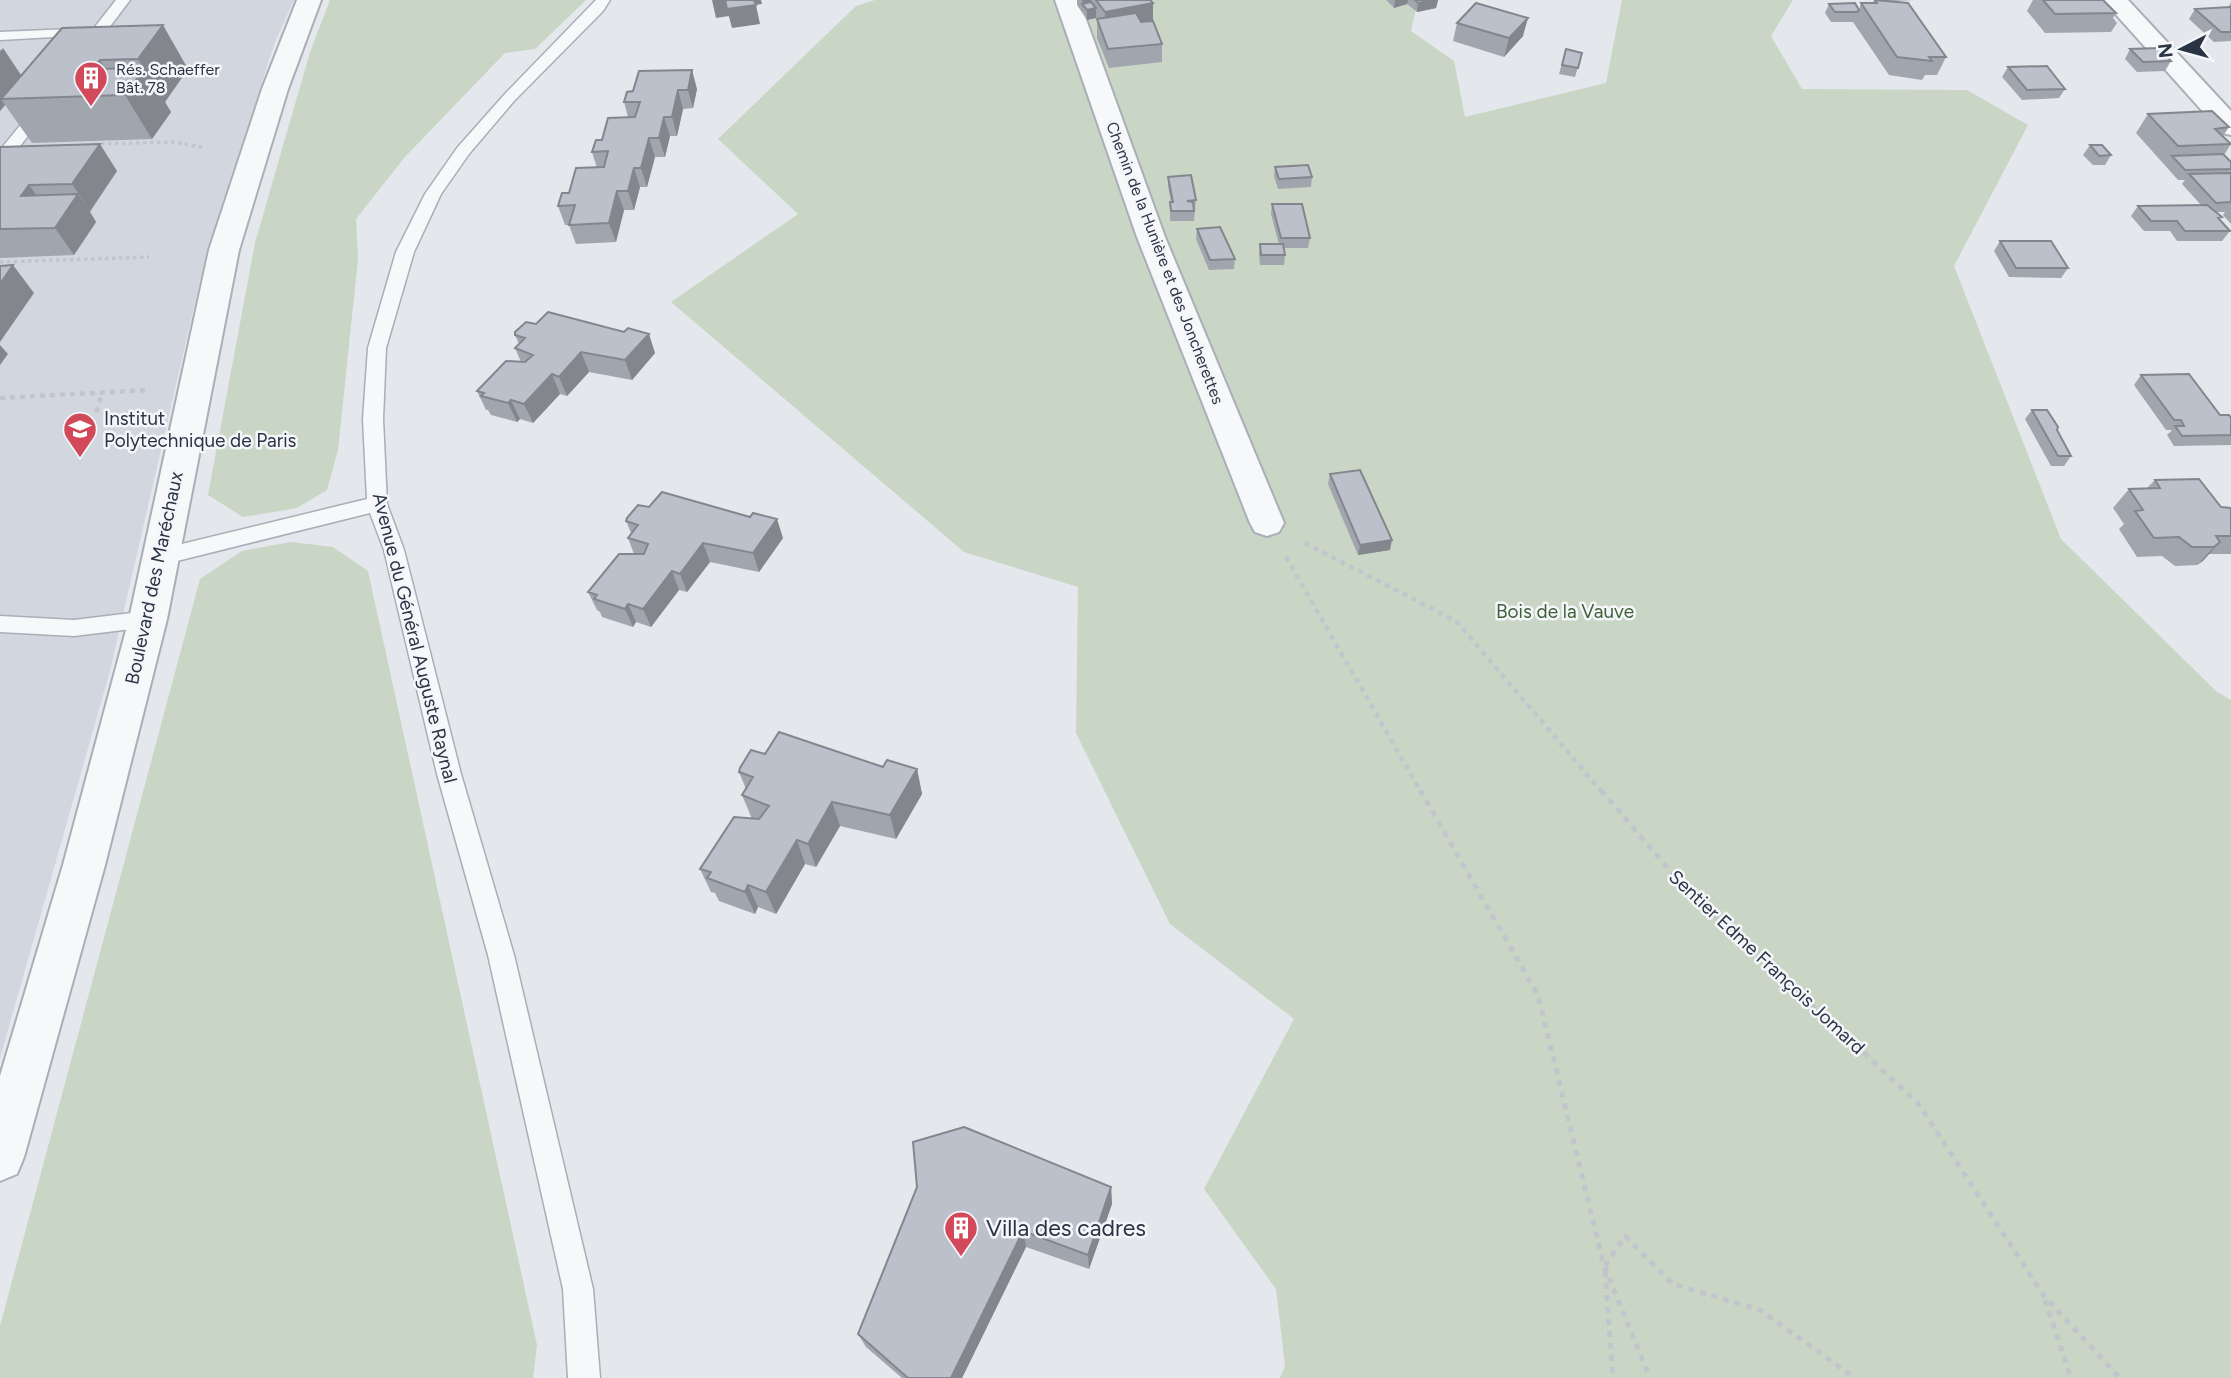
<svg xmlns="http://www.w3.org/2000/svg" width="2231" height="1378" font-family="Figtree,sans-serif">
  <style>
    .built { fill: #d2d6de }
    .green { fill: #c9d6c5 }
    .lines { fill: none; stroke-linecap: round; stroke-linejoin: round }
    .service-casing { stroke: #a9aeb7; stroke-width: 3 }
    .minor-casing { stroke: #a9aeb7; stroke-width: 4 }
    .path-far2 { stroke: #c2c5cb; stroke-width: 3.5; stroke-dasharray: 3.5 3.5; stroke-linecap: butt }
    .path-far1 { stroke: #c2c5cb; stroke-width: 4.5; stroke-dasharray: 5 5; stroke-linecap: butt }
    .path { stroke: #c2c5cb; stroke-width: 5; stroke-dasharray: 6 6; stroke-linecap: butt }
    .service { fill: #f7f8fa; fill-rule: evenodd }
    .minor { fill: #f7f8fa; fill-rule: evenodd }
    .wall { fill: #a1a5ae }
    .shaded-wall { fill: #83868d }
    .building { fill: #bbc0ca; stroke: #83868d; stroke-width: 2 }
    .labels { text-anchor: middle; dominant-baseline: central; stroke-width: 5; stroke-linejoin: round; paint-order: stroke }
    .far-poi-label { font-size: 16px; fill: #2b3445; stroke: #f4f6f9; text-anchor: start }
    .far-street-label { font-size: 16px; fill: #2b3445; stroke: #f4f6f9 }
    .poi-label { font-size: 19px; fill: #2b3445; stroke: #f4f6f9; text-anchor: start }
    .street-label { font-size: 19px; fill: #2b3445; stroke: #f4f6f9 }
    .park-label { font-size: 19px; fill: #3f6138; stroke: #f4f6f9 }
    .near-poi-label { font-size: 23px; fill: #2b3445; stroke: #f4f6f9; text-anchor: start }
  </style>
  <rect width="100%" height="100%" fill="#e4e7ec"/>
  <path class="built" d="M0 0H294L275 42 208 246 110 671 0 1058Z"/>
  <path class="green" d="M330 0H586L535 49 505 53 404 158 356 219 358 259 338 450 327 490 297 508 243 517 208 495 255 243 310 52Z
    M875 0H1418L1411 31 1454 61 1465 117 1606 83 1622 0H1793L1771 36 1802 89 1967 90 2028 125 1954 266 2061 539 2217 692 2231 700V1378H1280L1285 1366 1276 1289 1204 1189 1294 1019 1170 924 1076 733 1078 587 964 552 671 302 798 214 718 139 856 6Z
    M291 542 333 547 368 571 537 1345 533 1378H0V1326L200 579 242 551Z"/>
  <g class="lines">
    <g class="service-casing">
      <path id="service" d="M116 0H130L90 53H80L78 50 89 35 0 40V32L94 28Z
        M596 0H610L603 11 514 101 469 154 441 194 414 252 386 348 383 419 387 504 404 550 461 774 514 955 593 1289 600 1378H568L563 1289 488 955 437 774 384 550 370 513 161 565 154 563 150 557 154 551 161 549 367 499 363 419 368 348 396 252 425 194 457 148 504 95Z
        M41 104 49 109 6 164 0 166V150L36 106Z
        M148 611 156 613 159 619 156 625 148 627 74 636 0 632V616L74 620Z"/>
    </g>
    <g class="minor-casing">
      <path id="minor" d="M297 0H321L288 89 239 250 167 619 105 865 24 1157 17 1174 0 1181V1076L63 865 129 619 209 250 262 89Z
        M1055 0H1079L1165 237 1284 523 1279 532 1267 536 1255 532 1250 523 1137 237Z
        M2103 0H2128L2231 111V135L2222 133Z"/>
    </g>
    <path class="path-far2" d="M94 144 175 142 205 148
      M0 262 149 257"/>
    <path class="path-far1" d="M0 398 149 390
      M96 412 102 394
      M1305 543 1456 621 1602 792
      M1286 557 1421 792"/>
    <path class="path" d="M1420 790 1538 995 1604 1266 1650 1378
      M1601 790 1682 885 1918 1103 2044 1296 2120 1378
      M1605 1266 1625 1236 1673 1284 1760 1310 1855 1378
      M1605 1271 1613 1378
      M2045 1300 2071 1378"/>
    <use href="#service" class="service"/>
    <use href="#minor" class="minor"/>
  </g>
  <path class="wall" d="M1077 0H1150L1153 3V21L1162 44V62L1109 68 1097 38V19L1096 18 1087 20 1077 5Z
    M1386 0H1438L1436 8 1417 12 1407 4 1394 8Z
    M1874 0H1915L1890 1 1946 57 1937 75H1925L1922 80 1889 75 1853 22H1831L1825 13 1829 4 1859 10 1861 3H1873Z
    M2033 0H2103L2116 13 2113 18 2117 23 2111 32 2045 33 2027 11Z
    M2231 2V41L2214 42 2189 19 2195 9 2228 8Z
    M1457 23 1523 36 1504 57 1453 41Z
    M62 28 188 69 165 102 171 112 152 139 32 143 5 105 0 111V49L21 75 7 92Z
    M1566 49 1582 53 1575 77 1559 74Z
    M2130 49 2171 61 2165 71 2137 72 2125 59Z
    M2008 67 2065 89 2059 98 2022 100 2002 77Z
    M697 89 693 108 683 109 677 136H670L665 157H655L647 187H640L634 210H624L616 242 576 244 569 225H565L558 206 569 193 597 168 592 152 602 140 628 117 624 102 627 92Z
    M2148 114 2229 127 2223 136 2231 144 2224 155 2231 162V224L2223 215 2225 212H2216L2220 220 2230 231 2222 241H2177L2170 231H2144L2131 216 2138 206 2201 205 2182 184 2185 180H2178L2136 133Z
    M2090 145 2111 155 2105 165H2093L2083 155Z
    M0 147 117 171 90 212 96 222 74 255 0 258Z
    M1275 167 1312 177 1311 187 1278 189 1274 176Z
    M1168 177 1196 200 1194 221H1170V202H1171L1168 186Z
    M1272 204 1310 238 1308 248H1284L1285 255 1284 265H1260L1259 254 1260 244H1279L1271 214Z
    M1197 229 1235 259 1234 269 1209 270 1196 239Z
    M2000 241 2068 268 2061 278 2009 277 1994 251Z
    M515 335 655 353 632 380 589 372 567 396 560 394 533 423 520 419 517 422 491 415 488 410H486L477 391 521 362 515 348 519 344Z
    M2141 375 2220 415 2231 418V445L2174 446 2167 435 2172 430H2166L2134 385Z
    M2032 410 2071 456 2064 466H2051L2025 419Z
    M1330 474 1390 550 1358 555 1328 484Z
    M2155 480 2221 507 2231 508V554H2208L2197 565 2175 566 2162 556 2137 557 2119 529 2124 524 2113 508 2129 489 2147 488Z
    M626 521 783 538 759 572 710 562 687 592 679 590 651 627 636 622 633 627 602 617 600 612 597 610 588 592 634 554 628 538 631 533Z
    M765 754 883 767 917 769 922 794 896 839 840 826 816 867 805 864 776 914 758 907 755 914 719 901 715 893 711 892 700 869 752 819 742 795 746 789 739 772Z
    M917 1187H1111L1112 1204 1089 1269 1026 1247 962 1378H902L866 1347 858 1334Z"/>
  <path class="shaded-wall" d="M712 0H725L729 16 716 18Z
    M753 0H761L762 4 754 5Z
    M1082 0H1091L1092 9 1096 8V18L1087 20V10L1082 4 1083 13Z
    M1395 0H1408L1407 4 1394 8Z
    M1433 0H1438L1436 8 1417 12 1418 3Z
    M1153 3V22L1105 30V12Z
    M756 5 760 24 732 28 727 9Z
    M1528 18 1523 36 1504 57 1509 38Z
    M163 25 188 69 165 102 171 112 152 139 125 95 144 69 138 59Z
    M3 48 21 75 1 99 5 105 0 111V52Z
    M100 60 122 95 93 69Z
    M692 70 697 89 693 108 688 90Z
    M678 90 683 109 677 136 672 117Z
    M664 117 670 136 665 157 659 138Z
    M649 138 655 157 647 187 641 168Z
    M100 144 117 171 90 211 72 184Z
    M634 168 640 187 634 210 628 191Z
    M29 185 49 213 21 196Z
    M617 191 624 210 616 242 609 223Z
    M78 194 90 211V212L96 222 74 255 55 228Z
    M13 265 34 293 0 342V284Z
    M649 334 655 353 632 380 625 360Z
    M0 345 8 354 0 365Z
    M581 352 589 372 567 396 559 377Z
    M552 374 560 394 533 423 524 404Z
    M511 400 520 419 517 422 508 403Z
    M777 519 783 538 759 572 753 553Z
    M1392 540 1390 550 1358 555 1360 545Z
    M2220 542 2203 561 2197 565 2214 547Z
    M703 543 710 562 687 592 680 574Z
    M672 571 679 590 651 627 643 609Z
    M628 604 636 622 633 627 625 609Z
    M917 769 922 794 896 839 890 815Z
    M832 802 840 826 816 867 808 844Z
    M797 840 805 864 776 914 766 892Z
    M748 885 758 907 755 914 745 892Z
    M1111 1187 1112 1204 1089 1269 1088 1255Z
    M1023 1231 1026 1247 962 1378H951Z"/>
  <path class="building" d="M725 0H754L756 5 727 9Z
    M1096 0H1150L1153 3 1105 12Z
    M1415 0H1433L1418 3Z
    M1875 0 1908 3 1946 57H1929L1932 61 1897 57 1861 3H1877Z
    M2043 0H2103L2116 13 2055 14Z
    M1091 2 1096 8 1087 10 1082 4Z
    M1476 3 1528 18 1509 38 1457 23Z
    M1855 3 1859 10 1857 12H1835L1829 4Z
    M2231 7V32H2221L2195 9Z
    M1136 13 1141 22 1153 21 1162 44 1108 49 1097 19Z
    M163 25 138 59 100 60 93 69 145 68 125 95 1 99 62 28Z
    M2160 48 2171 61 2143 62 2130 49Z
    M1566 49 1582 53 1578 68 1562 65Z
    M2047 66 2065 89 2027 90 2008 67Z
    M692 70 688 90H678L672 117H664L659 138H649L641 168H634L628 191H617L609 223 569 225 575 205 558 206 562 193H569L576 168 604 167 608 151 592 152 596 140H602L608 118 635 117 640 102H624L627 92 633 91 639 71Z
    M2212 111 2229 127 2215 129 2231 144 2178 146 2148 114Z
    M100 144 72 184 29 185 21 196 78 194 55 228 0 229V147Z
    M2090 145H2102L2111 155 2099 156Z
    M2223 154 2231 162V169L2185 170 2172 156Z
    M1308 165 1312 177 1279 179 1275 167Z
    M2231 173V202L2216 203 2189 174Z
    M1191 175 1196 200 1187 201 1193 202 1194 211H1171L1170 202H1173L1168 177Z
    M1272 204H1302L1310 238H1281Z
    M2207 205 2222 217 2218 218 2230 231H2185L2177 221H2151L2138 206Z
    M1220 227 1235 259 1210 260 1197 229Z
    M2000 241H2051L2068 268H2016Z
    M1260 244H1283L1285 255H1261Z
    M13 265 0 284V266Z
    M548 312 624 332 628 328 649 334 625 360 581 352 559 377 552 374 524 404 511 400 508 403 481 396 484 393 477 391 506 361 525 362 533 355 515 348 525 338 515 335V332L526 322 536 324Z
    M2189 374 2220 415H2229L2231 418V435L2182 436 2175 426H2184L2181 420H2174L2141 375Z
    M2032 410H2047L2058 427 2057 430 2071 456H2058Z
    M1360 470 1392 540 1360 545 1330 474Z
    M2199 479 2221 507 2231 508V536H2216L2220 542 2214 547H2192L2179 537 2154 538 2135 511 2143 510 2129 489 2160 488 2155 480Z
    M662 492 750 517 753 513 777 519 753 553 703 543 680 574 672 571 643 609 628 604 625 609 594 599 597 595 588 592 619 554H644L648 544 628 538 638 525 626 521 627 518 638 505 649 507Z
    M779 732 883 767 887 760 917 769 890 815 832 802 808 844 797 840 766 892 748 885 745 892 707 878 711 872 700 869 734 817 759 819 769 806 742 795 753 777 739 772 740 768 751 750 765 754Z
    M964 1127 1111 1187 1088 1255 1023 1231 951 1378H908L858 1334 917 1187 913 1142Z"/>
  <defs>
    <g id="building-pin" transform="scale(1.75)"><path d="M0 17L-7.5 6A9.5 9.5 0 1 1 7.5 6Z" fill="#d1495b" stroke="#f4f6f9"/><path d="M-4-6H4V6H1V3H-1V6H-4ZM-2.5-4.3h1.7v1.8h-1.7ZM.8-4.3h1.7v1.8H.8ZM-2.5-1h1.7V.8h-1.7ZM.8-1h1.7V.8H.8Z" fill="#fff"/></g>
    <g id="university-pin" transform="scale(1.75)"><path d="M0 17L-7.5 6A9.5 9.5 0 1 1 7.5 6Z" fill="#d1495b" stroke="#f4f6f9"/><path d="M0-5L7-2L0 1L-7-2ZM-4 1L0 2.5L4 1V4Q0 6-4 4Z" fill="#fff"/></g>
  </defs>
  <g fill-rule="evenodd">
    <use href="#building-pin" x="91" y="78"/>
    <use href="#university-pin" x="80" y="429"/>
    <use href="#building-pin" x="961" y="1228"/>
  </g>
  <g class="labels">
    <g class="far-poi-label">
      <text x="116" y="69">Rés. Schaeffer<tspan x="116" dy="18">Bât. 78</tspan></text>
    </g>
    <g class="far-street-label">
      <text transform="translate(1165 263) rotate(69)">Chemin de la Hunière et des Joncherettes</text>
    </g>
    <g class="poi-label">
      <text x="104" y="418">Institut<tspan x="104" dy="22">Polytechnique de Paris</tspan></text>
    </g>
    <g class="street-label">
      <text transform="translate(154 578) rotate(-78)">Boulevard des Maréchaux</text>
      <text transform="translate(415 638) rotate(76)">Avenue du Général Auguste Raynal</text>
      <text transform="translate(1767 962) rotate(43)">Sentier Edme François Jomard</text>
    </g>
    <g class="park-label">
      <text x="1565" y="611">Bois de la Vauve</text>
    </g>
    <g class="near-poi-label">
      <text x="986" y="1228">Villa des cadres</text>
    </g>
  </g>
  <g transform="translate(2182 49) rotate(264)" stroke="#f4f6f9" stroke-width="5" paint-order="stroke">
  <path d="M0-5L12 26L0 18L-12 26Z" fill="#2b3445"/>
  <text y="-10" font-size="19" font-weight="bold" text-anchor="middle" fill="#2b3445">N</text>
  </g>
</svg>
